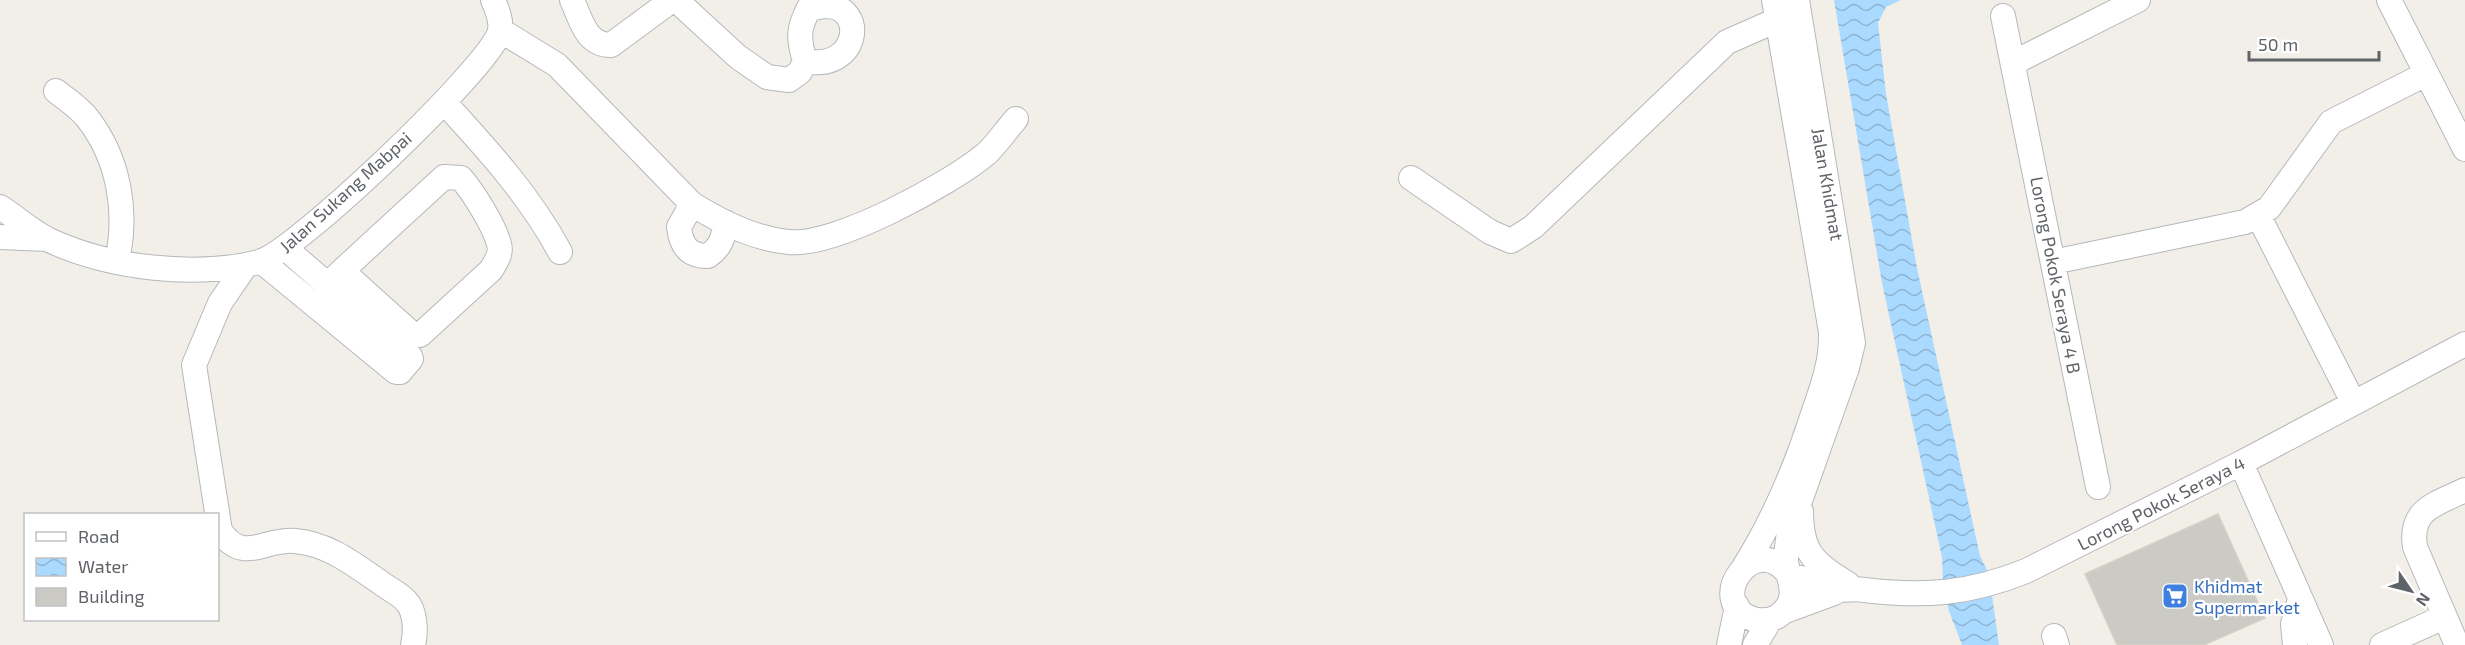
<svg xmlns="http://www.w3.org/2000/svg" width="2465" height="645" font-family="'Exo 2',sans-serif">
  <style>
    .water { fill: url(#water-waves) }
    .building { fill: #cccac5; stroke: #d6d1c6; stroke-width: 1.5 }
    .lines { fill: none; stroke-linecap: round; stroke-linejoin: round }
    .minor-casing { stroke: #b5b8bc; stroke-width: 26 }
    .minor { stroke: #fff; stroke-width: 24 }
    .labels { text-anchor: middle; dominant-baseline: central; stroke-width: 4.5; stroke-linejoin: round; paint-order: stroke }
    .street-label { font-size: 18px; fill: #5f6368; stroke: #fff }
    .shop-label { font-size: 18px; fill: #366cbe; stroke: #fff; text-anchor: start }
  </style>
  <defs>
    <pattern id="water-waves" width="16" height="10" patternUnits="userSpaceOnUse" patternTransform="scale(1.5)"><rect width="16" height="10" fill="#aadaff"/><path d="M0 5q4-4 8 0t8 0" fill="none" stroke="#8eb4d2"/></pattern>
  </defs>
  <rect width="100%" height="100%" fill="#f1efe8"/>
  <path class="water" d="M1834 0H1901L1886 7 1878 23 1886 94 1917 268 1980 556 1989 574 1999 645H1962L1949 611 1943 583 1942 557 1882 283Z"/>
  <path class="building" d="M2218 514 2265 618 2204 645H2117L2085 574Z"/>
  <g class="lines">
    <g class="minor-casing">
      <path id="minor" d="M572 0C581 20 586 45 611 45L672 0
        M676 0 738 57 767 77 789 80 800 72 805 61C796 33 800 25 813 0
        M2389 0 2465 149
        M2003 16 2098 487
        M500 30 557 65 692 204C721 222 754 239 789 242 835 247 950 184 986 154 997 144 1006 130 1016 119
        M805 61C859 72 867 7 827 6 821 6 814 8 808 9
        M2013 63 2138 0
        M56 91C67 100 80 108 88 119 119 159 128 212 117 261
        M444 102C487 149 530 196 560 252
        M1411 178 1490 232 1511 241 1533 227 1727 42 1777 20
        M692 204 679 227C681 245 688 256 708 256 721 247 724 237 725 222
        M0 207C16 217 32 232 49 240 109 268 194 278 259 262 295 253 491 66 500 31 502 21 497 9 493 0
        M2258 215 2353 402
        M0 237 47 239
        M261 261 396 372H400L411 359 410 356 285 248
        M2053 262 2245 222 2269 208 2331 122 2426 74
        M246 265 220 303 194 365 220 531C244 565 264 538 295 541 330 544 356 566 384 585 391 590 401 595 406 601 416 611 416 633 413 645
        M327 285C365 249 405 213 444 177L461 178C473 192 494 225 499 244 502 253 496 262 491 270L420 335 412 334 342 271
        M2241 463 2321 645
        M1801 511C1801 553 1814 563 1848 584
        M1744 567C1774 519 1795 470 1812 417 1822 388 1832 362 1831 332L1774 0
        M1789 575C1755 528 1703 603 1753 619 1764 622 1775 620 1783 612 1800 596 1787 578 1786 560 1786 551 1788 541 1789 532L1847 368 1853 343 1797 0
        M1789 575C1805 579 1822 584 1837 589 1844 591 1856 588 1864 590 1925 597 1969 594 2026 571L2241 463 2465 344
        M1785 611 1834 593 1837 589
        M2054 636 2057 645
        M1729 645 1737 606
        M1755 645 1770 620
        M2295 645 2293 624 2300 599
        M2382 645 2444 617
        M2457 645 2415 547C2409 509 2436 504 2465 490"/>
    </g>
    <use href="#minor" class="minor"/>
  </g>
  <defs>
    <g id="supermarket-square" transform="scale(1.35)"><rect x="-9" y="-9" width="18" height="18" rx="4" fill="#3f7fe0" stroke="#fff"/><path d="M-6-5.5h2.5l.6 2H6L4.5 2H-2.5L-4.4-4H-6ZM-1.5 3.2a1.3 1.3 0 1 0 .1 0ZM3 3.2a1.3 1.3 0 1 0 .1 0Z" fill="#fff"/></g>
  </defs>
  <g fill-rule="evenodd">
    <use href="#supermarket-square" x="2175" y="596"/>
  </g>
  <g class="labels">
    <g class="street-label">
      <text transform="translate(1828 184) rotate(80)">Jalan Khidmat</text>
      <text transform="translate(345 192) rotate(-42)">Jalan Sukang Mabpai</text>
      <text transform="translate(2056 275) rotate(79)">Lorong Pokok Seraya 4 B</text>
      <text transform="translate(2161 503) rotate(-27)">Lorong Pokok Seraya 4</text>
    </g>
    <g class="shop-label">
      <text x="2194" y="586">Khidmat<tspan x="2194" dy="21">Supermarket</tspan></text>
    </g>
  </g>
  <rect x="24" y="513" width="195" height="108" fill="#ffffff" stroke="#bfc1c3" stroke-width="1.5"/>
  <rect x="36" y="532" width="30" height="9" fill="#ffffff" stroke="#bfc1c3" stroke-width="1.5"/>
  <text x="78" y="543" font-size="18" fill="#5f6368">Road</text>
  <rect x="36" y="558" width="30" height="18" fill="url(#water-waves)" stroke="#bfc1c3" stroke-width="1.5"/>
  <text x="78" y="573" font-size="18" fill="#5f6368">Water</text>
  <rect x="36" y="588" width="30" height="18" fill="#cccac5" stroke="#bfc1c3" stroke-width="1.5"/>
  <text x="78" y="603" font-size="18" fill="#5f6368">Building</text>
  <g transform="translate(2411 591) rotate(125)" stroke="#ffffff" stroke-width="4.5" paint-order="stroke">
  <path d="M0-4.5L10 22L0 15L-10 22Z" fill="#5f6368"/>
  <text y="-9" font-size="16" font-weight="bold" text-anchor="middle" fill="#5f6368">N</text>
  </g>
  <path d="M2249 51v9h130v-9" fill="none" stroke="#5f6368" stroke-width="3"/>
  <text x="2258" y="51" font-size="18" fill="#5f6368" stroke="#ffffff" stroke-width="4.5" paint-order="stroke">50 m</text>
</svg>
